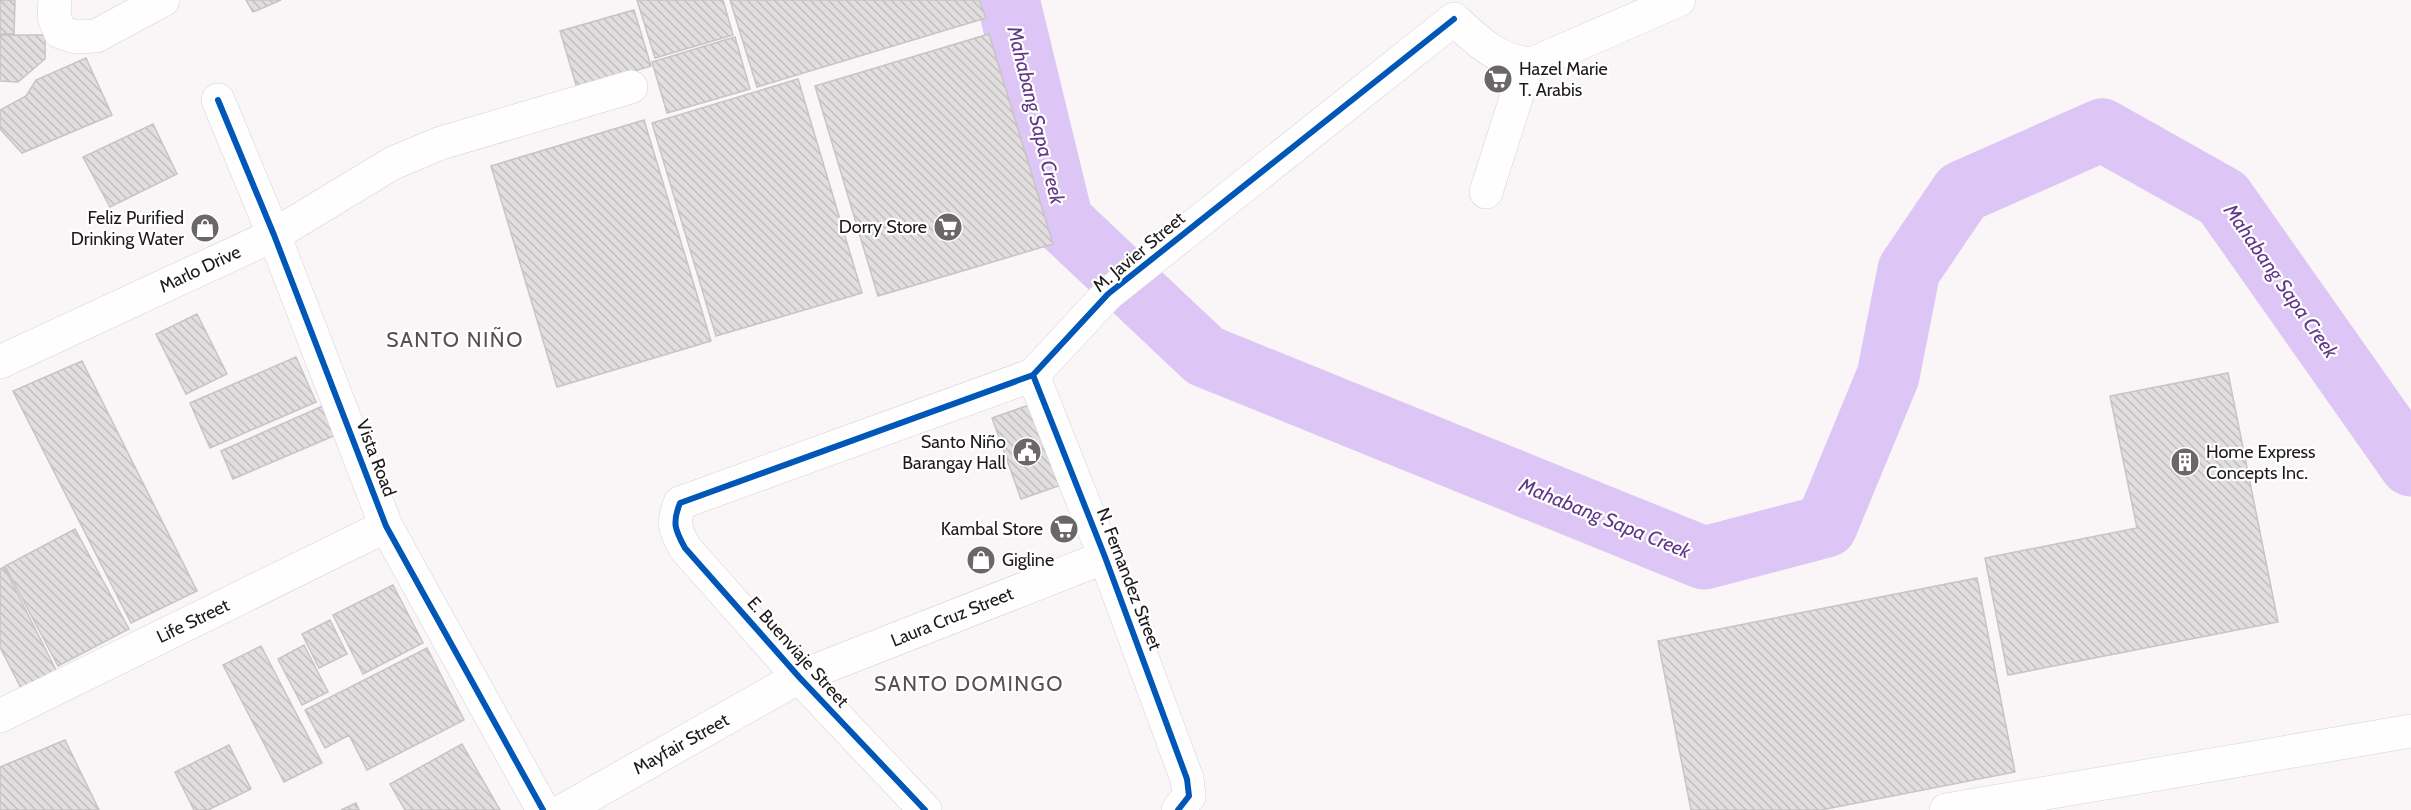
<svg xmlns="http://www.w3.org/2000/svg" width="2411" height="810" font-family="Cabin,sans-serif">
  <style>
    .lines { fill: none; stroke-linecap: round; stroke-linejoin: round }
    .river { stroke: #ddc5f6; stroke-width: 63 }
    .building { fill: url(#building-back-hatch); stroke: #c7c4c5; stroke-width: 1.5 }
    .minor-casing { stroke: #d6d2d3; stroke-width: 34 }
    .minor { stroke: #fefefe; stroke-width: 33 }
    .cycleway-casing { stroke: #fff; stroke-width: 10 }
    .cycleway { stroke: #0057b8; stroke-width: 6 }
    .labels { text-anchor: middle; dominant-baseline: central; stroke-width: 4.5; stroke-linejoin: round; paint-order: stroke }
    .poi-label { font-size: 18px; fill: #1e1a1c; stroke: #fff; text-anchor: end }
    .street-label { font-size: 18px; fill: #1e1a1c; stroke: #fff }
    .water-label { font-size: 20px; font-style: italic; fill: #623989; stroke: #fff }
    .quarter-label { font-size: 21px; letter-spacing: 1.5px; fill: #584f52; stroke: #fff }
  </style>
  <defs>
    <pattern id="building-back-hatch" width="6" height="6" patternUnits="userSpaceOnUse" patternTransform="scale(1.5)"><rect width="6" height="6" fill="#e2dedf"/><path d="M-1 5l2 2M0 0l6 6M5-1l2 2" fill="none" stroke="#c1bebf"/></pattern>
  </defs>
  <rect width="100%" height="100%" fill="#faf5f6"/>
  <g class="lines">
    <path class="river" d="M1008 0 1062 221 1205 356 1704 558 1826 526 1888 376 1909 270 1962 192 2102 130 2223 198 2411 465"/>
  </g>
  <path class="building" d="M0 0H15L14 34H0Z
    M246 0H281L253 12Z
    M637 0H723L733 35 655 58Z
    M730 0H979L986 18 757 87Z
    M634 10 651 66 577 88 560 31Z
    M989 34 1053 244 878 296 815 86Z
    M0 35H45V59L18 82 0 81Z
    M735 37 750 89 667 113 652 62Z
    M86 58 112 115 22 153 0 129V110L26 96 36 80Z
    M798 79 862 293 716 336 652 123Z
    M644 120 711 341 557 387 491 166Z
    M153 124 177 174 110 207 83 157Z
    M197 314 227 374 186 394 156 334Z
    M296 357 316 402 210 448 190 403Z
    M82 361 197 591 131 623 13 391Z
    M2228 373 2278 622 2008 675 1985 558 2137 528 2110 396Z
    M1032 404 1061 485 1021 499 992 418Z
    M325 405 338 434 233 479 221 451Z
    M75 529 129 629 58 666 5 566Z
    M4 567 60 678 25 696 0 647V569Z
    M1977 578 2015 772 1821 810H1691L1658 641Z
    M393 585 423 643 363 674 333 615Z
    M330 620 347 654 319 668 302 634Z
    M304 645 328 692 302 705 278 659Z
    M261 646 322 763 284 782 223 665Z
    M427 648 464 720 367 770 349 735 325 748 305 710Z
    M65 740 99 810H0V767Z
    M462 744 500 810H405L390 784Z
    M229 745 251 789 208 810H194L175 772Z
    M356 803 359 810H341Z"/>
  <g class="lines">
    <g class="minor-casing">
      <path id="minor" d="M55 0 54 17 60 32 76 37 96 36 163 0
        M1454 19C1475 39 1503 66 1534 63L1679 0
        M218 100 274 235 386 526 543 810
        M1486 192 1527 64
        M0 362 274 235 393 163 441 143 631 87
        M1033 375 1105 557 1187 779 1189 796 1178 810
        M0 716 386 526
        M564 810 799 677 1105 557
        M925 810 799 677 685 548C675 530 672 523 680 503L1033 375 1108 294 1454 19
        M1946 810 2411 731"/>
    </g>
    <use href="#minor" class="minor"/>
    <g class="cycleway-casing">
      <path id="cycleway" d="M218 100 274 235 386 526 543 810
        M1033 375 1105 557 1187 779 1189 796 1178 810
        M925 810 799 677 685 548C675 530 672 523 680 503L1033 375 1108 294 1454 19"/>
    </g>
    <use href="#cycleway" class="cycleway"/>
  </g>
  <defs>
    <g id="supermarket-disc" transform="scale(1.5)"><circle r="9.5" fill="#6b6768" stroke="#fff"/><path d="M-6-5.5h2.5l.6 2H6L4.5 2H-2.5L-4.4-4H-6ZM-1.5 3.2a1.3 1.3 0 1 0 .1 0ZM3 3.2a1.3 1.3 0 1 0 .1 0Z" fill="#fff"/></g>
    <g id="shop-disc" transform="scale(1.5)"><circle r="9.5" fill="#6b6768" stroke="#fff"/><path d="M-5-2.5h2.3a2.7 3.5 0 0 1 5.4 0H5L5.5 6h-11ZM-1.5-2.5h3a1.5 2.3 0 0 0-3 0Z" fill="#fff"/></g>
    <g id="civic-disc" transform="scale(1.5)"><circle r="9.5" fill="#6b6768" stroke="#fff"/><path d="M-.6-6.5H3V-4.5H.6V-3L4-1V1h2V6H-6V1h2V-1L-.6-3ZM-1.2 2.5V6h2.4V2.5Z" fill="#fff"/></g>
    <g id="building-disc" transform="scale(1.5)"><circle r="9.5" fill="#6b6768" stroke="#fff"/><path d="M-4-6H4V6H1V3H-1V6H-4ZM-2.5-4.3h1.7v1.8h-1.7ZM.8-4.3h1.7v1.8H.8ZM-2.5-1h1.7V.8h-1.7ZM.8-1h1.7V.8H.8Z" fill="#fff"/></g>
  </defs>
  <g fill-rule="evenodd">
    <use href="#supermarket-disc" x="1498" y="79"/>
    <use href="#supermarket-disc" x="948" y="227"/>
    <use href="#shop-disc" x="205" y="228"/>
    <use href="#civic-disc" x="1027" y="452"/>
    <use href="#building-disc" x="2185" y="462"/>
    <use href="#supermarket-disc" x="1064" y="529"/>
    <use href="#shop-disc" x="981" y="560"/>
  </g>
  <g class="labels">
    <g class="poi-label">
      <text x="1519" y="69" text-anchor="start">Hazel Marie<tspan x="1519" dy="21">T. Arabis</tspan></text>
      <text x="184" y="218">Feliz Purified<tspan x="184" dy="21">Drinking Water</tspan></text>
      <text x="927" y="227">Dorry Store</text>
      <text x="1006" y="442">Santo Niño<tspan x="1006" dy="21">Barangay Hall</tspan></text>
      <text x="2206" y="452" text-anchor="start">Home Express<tspan x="2206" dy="21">Concepts Inc.</tspan></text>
      <text x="1043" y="529">Kambal Store</text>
      <text x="1002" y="560" text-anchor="start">Gigline</text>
    </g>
    <g class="street-label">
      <text transform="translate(1139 252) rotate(-40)">M. Javier Street</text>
      <text transform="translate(200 269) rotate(-25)">Marlo Drive</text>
      <text transform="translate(376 458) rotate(69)">Vista Road</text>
      <text transform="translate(1129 579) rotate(69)">N. Fernandez Street</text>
      <text transform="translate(952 617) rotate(-22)">Laura Cruz Street</text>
      <text transform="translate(193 621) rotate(-26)">Life Street</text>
      <text transform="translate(798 652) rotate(48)">E. Buenviaje Street</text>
      <text transform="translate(681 744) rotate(-29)">Mayfair Street</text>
    </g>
    <g class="water-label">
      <text transform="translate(1036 115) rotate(76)">Mahabang Sapa Creek</text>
      <text transform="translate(2281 281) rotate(55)">Mahabang Sapa Creek</text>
      <text transform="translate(1605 518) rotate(22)">Mahabang Sapa Creek</text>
    </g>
    <g class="quarter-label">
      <text x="455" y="339">SANTO NIÑO</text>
      <text x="969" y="683">SANTO DOMINGO</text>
    </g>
  </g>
</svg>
